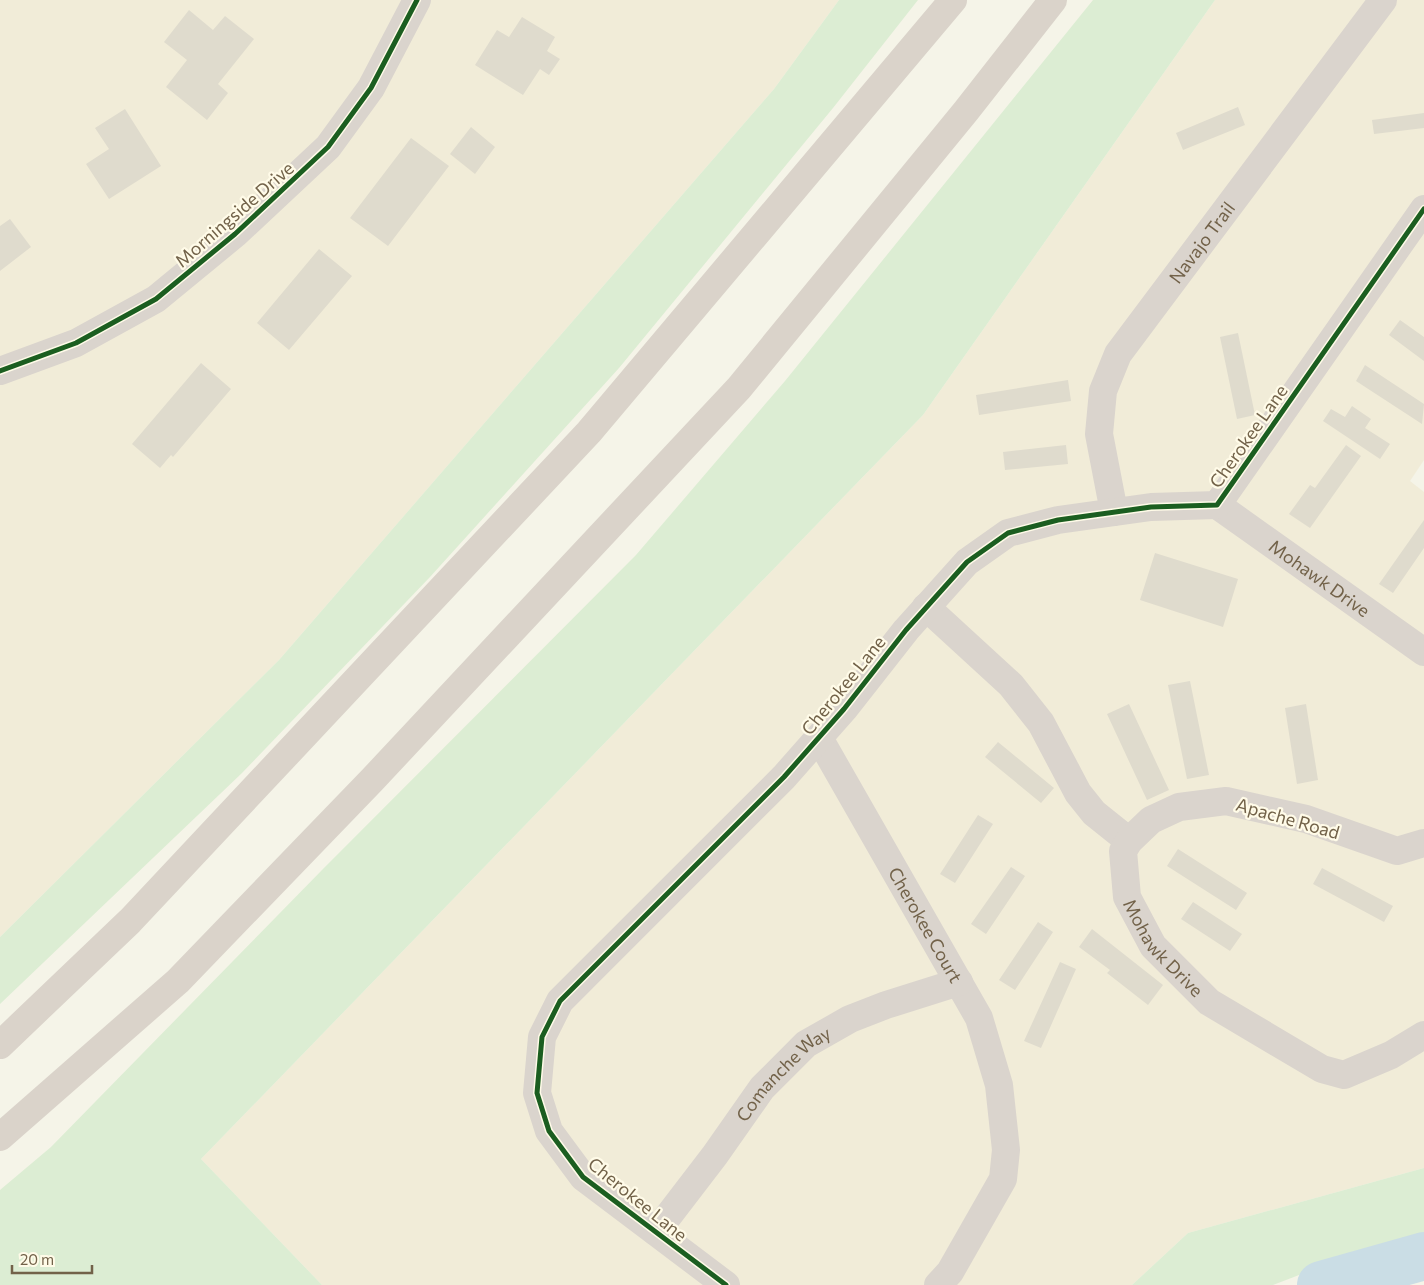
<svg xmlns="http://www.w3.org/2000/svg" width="1424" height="1285" font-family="Commissioner,sans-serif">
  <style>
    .residential { fill: #f1ecd8 }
    .green { fill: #dcedd3 }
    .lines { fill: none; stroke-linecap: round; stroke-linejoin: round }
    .river { stroke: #cadde5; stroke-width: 48 }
    .building { fill: #dfdbcd }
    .minor { stroke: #dad4cd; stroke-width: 28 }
    .motorway { stroke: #dad3ca; stroke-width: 28 }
    .cycleway-casing { stroke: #fffbe8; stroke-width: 8 }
    .cycleway { stroke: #1b5e20; stroke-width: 5 }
    .labels { text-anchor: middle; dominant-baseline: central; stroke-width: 4.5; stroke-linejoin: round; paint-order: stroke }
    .street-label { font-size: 18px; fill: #726249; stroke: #fffbe8 }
  </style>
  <rect width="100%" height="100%" fill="#f5f4e8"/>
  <path class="residential" d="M0 0H839L774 89 279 660 0 937Z
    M1215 0H1424V460L1410 481 1424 492V1168L1188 1233 1132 1285H322L201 1159 923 415Z"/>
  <path class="green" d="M839 0H918L833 108 619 368 430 577 242 773 0 1004V937L279 660 774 89Z
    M1093 0H1215L923 415 201 1159 322 1285H0V1190L51 1147 322 870 636 555 785 381Z
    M1424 1168V1234L1320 1267 1273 1285H1132L1188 1233Z"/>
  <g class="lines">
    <path class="river" d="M1321 1285 1424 1256"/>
  </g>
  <path class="building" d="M189 10 213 30 225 16 254 39 218 84 228 93 207 120 166 87 187 60 164 42Z
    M522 17 555 37 547 51 560 59 549 75 540 69 523 95 475 65 497 30 509 37Z
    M1238 107 1245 125 1183 150 1176 133Z
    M125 109 161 166 109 199 86 164 109 149 95 128Z
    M1424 113V128L1374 134 1372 120Z
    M471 127 495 147 475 174 450 154Z
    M411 138 449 166 388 246 350 218Z
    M10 219 31 247 0 271V226Z
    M319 249 352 276 289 350 257 323Z
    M1400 320 1424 337V361L1389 335Z
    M1238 333 1255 415 1237 419 1220 337Z
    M201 363 231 389 173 457 171 455 160 468 132 444Z
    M1365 365 1424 404 1422 424 1356 381Z
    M1068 380 1071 401 979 415 976 395Z
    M1352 406 1371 419 1365 428 1390 444 1380 459 1323 421 1331 409 1345 417Z
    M1066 445 1068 464 1005 470 1003 452Z
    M1346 445 1361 456 1310 528 1289 514 1310 485 1315 488Z
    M1424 520V548L1393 593 1379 584Z
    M1155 553 1238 579 1223 627 1140 600Z
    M1190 681 1209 775 1187 779 1168 685Z
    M1129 704 1169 790 1147 800 1107 714Z
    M1306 704 1318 780 1297 784 1285 708Z
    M998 742 1054 788 1041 803 985 757Z
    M978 815 993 824 955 883 940 874Z
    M1178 849 1247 893 1236 910 1167 866Z
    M1011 867 1025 876 986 934 971 924Z
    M1322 868 1393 906 1384 922 1313 884Z
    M1193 902 1242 934 1230 951 1181 919Z
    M1038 922 1053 932 1015 990 999 980Z
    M1092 929 1163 985 1148 1005 1107 973 1110 970 1079 947Z
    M1060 962 1076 969 1041 1048 1024 1041Z"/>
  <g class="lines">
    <g class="minor">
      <path d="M0 371 76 343 156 299 235 234 328 147 371 88 417 0"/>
      <path id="s1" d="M1217 505 1424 652"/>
      <path id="s2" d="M1114 512 1099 434 1103 391 1118 354 1383 0"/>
      <path d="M926 607 1011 685 1041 723 1078 793 1094 813 1129 841"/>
      <path id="s3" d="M819 738 979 1018 999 1085 1006 1150 1003 1179 950 1272 938 1285"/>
      <path id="s4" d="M1424 843 1397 851 1306 819 1226 801 1179 807 1151 820 1129 841 1123 851 1127 897 1153 946 1209 1002 1322 1069 1344 1075 1391 1055 1424 1035"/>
      <path id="s5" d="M656 1232 715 1155 762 1088 806 1044 850 1019 886 1005 959 982"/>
      <path d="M726 1285 583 1177 549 1131 537 1093 542 1037 560 1001 784 777 844 709 906 630 967 562 1008 533 1058 520 1151 507 1217 505 1424 209"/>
    </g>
    <path class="motorway" d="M0 1045 130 921 589 432 953 0
      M0 1137 178 981 372 780 739 388 966 111 1053 0"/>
    <g class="cycleway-casing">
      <path id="cycleway" d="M0 371 76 343 156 299 235 234 328 147 371 88 417 0
        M726 1285 583 1177 549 1131 537 1093 542 1037 560 1001 784 777 844 709 906 630 967 562 1008 533 1058 520 1151 507 1217 505 1424 209"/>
    </g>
    <use href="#cycleway" class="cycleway"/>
  </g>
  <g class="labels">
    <g class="street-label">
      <text transform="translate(234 214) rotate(-41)">Morningside Drive</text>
      <text stroke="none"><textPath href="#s2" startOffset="302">Navajo Trail</textPath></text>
      <text transform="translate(1248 436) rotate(-55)">Cherokee Lane</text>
      <text stroke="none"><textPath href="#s1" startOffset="126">Mohawk Drive</textPath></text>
      <text transform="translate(843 685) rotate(-51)">Cherokee Lane</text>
      <text transform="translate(1288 818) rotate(16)">Apache Road</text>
      <text stroke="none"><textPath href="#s3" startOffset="215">Cherokee Court</textPath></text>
      <text stroke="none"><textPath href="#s4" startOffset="436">Mohawk Drive</textPath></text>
      <text stroke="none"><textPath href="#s5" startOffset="204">Comanche Way</textPath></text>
      <text transform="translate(638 1199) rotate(39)">Cherokee Lane</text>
    </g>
  </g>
  <path d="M12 1265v8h80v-8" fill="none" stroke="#726249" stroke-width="2.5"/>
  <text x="20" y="1265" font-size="15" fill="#726249" stroke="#fffbe8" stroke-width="4" paint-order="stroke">20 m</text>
</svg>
